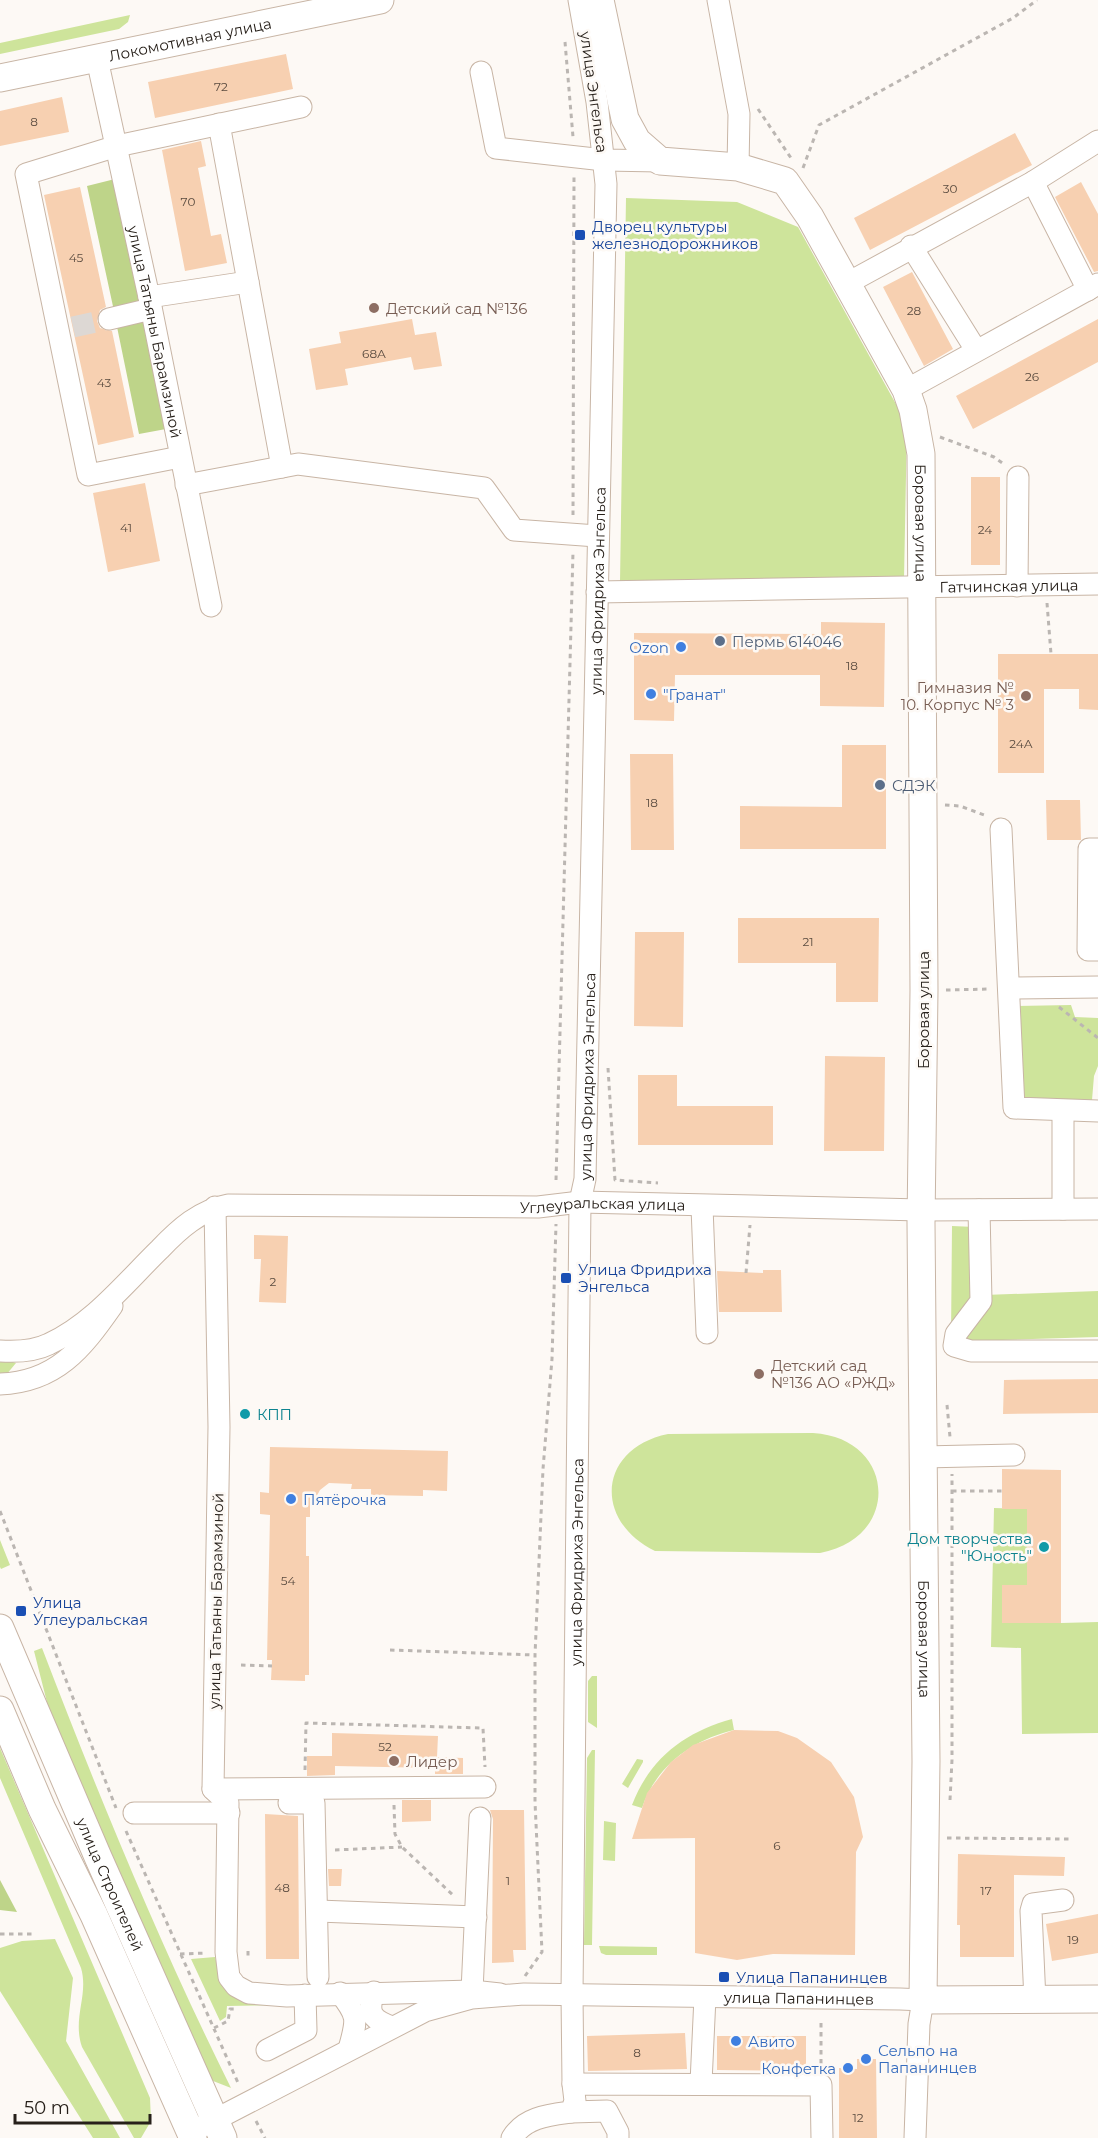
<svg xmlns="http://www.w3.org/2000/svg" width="1098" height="2138" font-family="Montserrat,sans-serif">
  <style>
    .green { fill: #cee49b }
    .forest { fill: #bed489 }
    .building { fill: #f7d0b1 }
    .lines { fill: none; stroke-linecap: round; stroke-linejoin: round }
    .minor-tunnel { stroke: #ddd8d4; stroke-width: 21; stroke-dasharray: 21 10; stroke-linecap: butt }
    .minor-casing { stroke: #c8b5a5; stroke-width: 23 }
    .major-casing { stroke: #c8b5a5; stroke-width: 29 }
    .path { stroke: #bbb6b2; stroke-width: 3; stroke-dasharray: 4.5 4.5; stroke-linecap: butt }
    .minor { stroke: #fff; stroke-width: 21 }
    .major { stroke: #fff; stroke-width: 27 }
    .transit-dot { fill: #1a4fb4; stroke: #fdf9f5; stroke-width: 2 }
    .education-dot { fill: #8d6e63; stroke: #fdf9f5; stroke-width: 2 }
    .service-dot { fill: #5c6f8a; stroke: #fdf9f5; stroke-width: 2 }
    .shop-dot { fill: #3f7fe0; stroke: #fdf9f5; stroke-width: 2 }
    .culture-dot { fill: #0f9aa8; stroke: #fdf9f5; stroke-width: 2 }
    .labels { text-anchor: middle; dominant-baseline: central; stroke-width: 5; stroke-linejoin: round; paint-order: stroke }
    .number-label { font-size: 12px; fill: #5b4c40 }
    .street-label { font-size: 15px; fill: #27201a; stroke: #fdf9f5 }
    .transit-label { font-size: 15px; fill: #164399; stroke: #fdf9f5; text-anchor: start }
    .education-label { font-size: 15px; fill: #785e54; stroke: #fdf9f5; text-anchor: start }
    .service-label { font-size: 15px; fill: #4e5e75; stroke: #fdf9f5; text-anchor: start }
    .shop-label { font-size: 15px; fill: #366cbe; stroke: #fdf9f5; text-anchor: start }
    .culture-label { font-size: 15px; fill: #0d838f; stroke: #fdf9f5; text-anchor: start }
  </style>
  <rect width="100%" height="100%" fill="#fdf9f5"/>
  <path class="green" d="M130 15 128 22 119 29 0 54V43Z
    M626 198 737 202 798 227 907 424 904 579 620 582Z
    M1071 1005 1075 1017 1098 1018V1066L1094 1076 1092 1100 1021 1101 1017 1006Z
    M952 1226 975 1227 984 1295 1098 1291V1337L970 1341 951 1338Z
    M0 1358 16 1363 6 1375 0 1377Z
    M813 1433C896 1438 902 1538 820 1553L655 1551C592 1520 599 1448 668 1434Z
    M994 1508 1027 1509V1585L1061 1623 1098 1622V1733L1022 1734 1021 1648 991 1647Z
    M0 1540 10 1565 1 1569 0 1567Z
    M42 1648C99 1797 160 1945 231 2088L208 2079 52 1722 34 1651Z
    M592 1676H597V1728L588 1722V1681Z
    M732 1719 734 1730C692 1740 656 1766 642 1808L632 1805C650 1758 685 1732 732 1719Z
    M0 1748 150 2098 151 2121 141 2138H134L82 2047C72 2018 89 1995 81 1968L0 1778Z
    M592 1750H595L592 1945H584L587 1758Z
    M637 1759 643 1760V1762L628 1788 622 1784Z
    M604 1821 616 1823 615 1861 603 1860Z
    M55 1939 73 1978 66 2041 120 2138H93L0 1991V1948L22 1941Z
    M599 1946 657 1947V1955H606L601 1953Z
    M215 1957 219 1972 282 2005 227 2006 226 2017 220 2021 191 1959Z"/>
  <path class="forest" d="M115 179 142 305 114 311 87 186Z
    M143 317 166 429 139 434 116 322Z
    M0 1880 17 1912 0 1910Z"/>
  <path class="building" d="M286 54 293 89 155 118 148 82Z
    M62 97 69 132 0 146V111Z
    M1015 133 1032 165 870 250 854 218Z
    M201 141 206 166 198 168 211 236 221 234 227 263 185 271 162 150Z
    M1081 182 1098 214V271L1094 272 1055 197Z
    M80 187 106 307 100 310 97 321 100 328 112 331 134 437 98 445 44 195Z
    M912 272 953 349 924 366 883 287Z
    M412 319 415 335 436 332 442 366 414 370 411 357 345 369 348 385 316 390 309 349 341 343 339 332Z
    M1098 319V362L973 429 956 396Z
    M971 477H1000V565H971Z
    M145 483 160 561 108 572 93 493Z
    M821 622 885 623 884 707 820 706V675H675L674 721 634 720V633L821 634Z
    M998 654H1098V710L1079 709V689H1044V773H998Z
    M842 745H886V849H740V806L842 807Z
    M630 754H673L674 850H631Z
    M1046 800H1080L1081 840H1047Z
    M738 918H879L878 1002H836V963H738Z
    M635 932H684L683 1027 634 1026Z
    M825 1056 885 1057 884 1151H824Z
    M638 1075H677V1106H773V1145H638Z
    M254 1235 288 1236 286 1303 259 1302 261 1259H254Z
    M763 1270H781L782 1312H719L717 1271 763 1273Z
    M1098 1379V1413L1003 1414 1004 1380Z
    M270 1447 448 1451 447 1491 423 1490V1496L371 1495V1489H351L352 1484 329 1483 320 1490 314 1501H310V1517H306V1556H309V1675H305V1681L271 1680 272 1660H267L270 1515 260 1514V1492L269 1493Z
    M1002 1469 1061 1470V1623H1002V1585H1027V1509H1002Z
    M734 1730 778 1731 797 1738 831 1762 854 1797 863 1837 856 1852 855 1955 773 1954 737 1960 695 1953V1838L632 1839 647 1793 671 1762 693 1745Z
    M332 1733 438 1736 437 1757 463 1758V1774H435V1768L335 1766V1775L307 1776V1756H332Z
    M402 1800H431V1821L402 1822Z
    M490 1810H524L526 1950H513L514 1962 492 1963 493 1819Z
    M265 1814 298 1816 299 1959H266Z
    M958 1854 1065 1857 1064 1876 1014 1875V1957H960V1925H957Z
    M328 1869H342L341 1886H329Z
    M1098 1914V1953L1052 1961 1046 1924Z
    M685 2033 687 2069 588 2071 587 2036Z
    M717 2036H806V2071L717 2070Z
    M857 2059H876L877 2138H839V2068L857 2069Z"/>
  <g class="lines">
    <path class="minor-tunnel" d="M73 327 109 319"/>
    <g class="minor-casing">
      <g id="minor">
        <path d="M718 0 739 114 738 167"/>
        <path id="s1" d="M97 59 149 297 211 606"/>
        <path d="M481 72 496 148 604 160 660 161"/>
        <path d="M219 124 282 467"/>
        <path d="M1033 182 1088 290"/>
        <path d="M911 246 976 350"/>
        <path d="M846 284 1033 182 1098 141"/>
        <path d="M149 297 248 282"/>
        <path d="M109 319 151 309"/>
        <path d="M906 390 1098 284"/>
        <path d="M180 457 88 475 26 174 117 146 301 107"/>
        <path d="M186 485 298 464 484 488 514 530 597 536"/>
        <path d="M1017 586 1018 477"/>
        <path id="s2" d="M597 592 1098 584"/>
        <path d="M1001 829 1014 1108 1098 1111"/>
        <path d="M1098 849H1089L1088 950H1098"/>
        <path d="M1011 988 1098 987"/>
        <path d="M1063 1111V1209"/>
        <path d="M215 1207 219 1427 213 1789 228 1803 226 1952 229 1977 236 1986 249 1993 287 1996 472 1991 500 1994"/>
        <path d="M702 1207 707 1333"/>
        <path d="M979 1210 981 1301 956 1334 954 1346 971 1351H1098"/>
        <path id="s3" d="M0 1351C16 1352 35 1351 49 1344 93 1324 126 1282 160 1249 179 1229 200 1210 228 1205L538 1207 580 1202 921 1210 1098 1209"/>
        <path d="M0 1384C56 1382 82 1349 112 1306"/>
        <path d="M923 1457 1014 1455"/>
        <path d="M213 1789 485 1787"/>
        <path d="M289 1803H314L318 1977"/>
        <path d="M134 1813H229"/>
        <path d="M318 1911 476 1917"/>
        <path d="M472 1991 480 1818"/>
        <path d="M374 1992C367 2013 371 2019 392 2027"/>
        <path d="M340 1993C359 2017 357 2020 349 2049"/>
        <path d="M1035 2001 1031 1911 1033 1904 1063 1900"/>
        <path d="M267 2050 306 2030 305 1995"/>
        <path d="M701 2083 705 1997"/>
        <path id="s4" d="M573 2084 572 1994 580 1202 585 1179 606 184 597 102 579 0"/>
        <path d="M571 2112 607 2111 618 2132V2138"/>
        <path id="s5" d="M201 2127 425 2011 472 1998 524 1994 900 1999 923 2000 919 2024 915 2138"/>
        <path d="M512 2138C525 2117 549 2115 571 2112L575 2101 573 2084 821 2085 822 2138"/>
      </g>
    </g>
    <g class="major-casing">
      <g id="major">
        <path id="s6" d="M600 0 625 119 637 141 660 161 738 167 785 181 810 217 906 390 913 410 921 454 924 990 921 1223 926 1761 923 2000 1098 1999"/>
        <path id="s7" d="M0 78 380 0"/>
        <path id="s8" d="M0 1628 98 1857 223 2138"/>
        <path d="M0 1710 42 1809 94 1915 193 2138"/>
      </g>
    </g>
    <path class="path" d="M565 42 573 137
      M758 109 791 158
      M803 168 819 125 1013 18 1037 0
      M940 437 994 457 1005 465
      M573 515 574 177
      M1047 603 1051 654
      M945 805 960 806 987 816
      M946 990 991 989
      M1059 1007 1098 1038
      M608 1068 615 1180 658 1183
      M556 1180 573 552
      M746 1273 750 1225
      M947 1405 950 1437
      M952 1491H1002
      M0 1511 116 1808
      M390 1650 535 1655
      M241 1665 272 1666
      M305 1770 306 1723 483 1728 485 1767
      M950 1800 952 1760V1474
      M394 1805 395 1834 402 1847 455 1897
      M126 1831 239 2085
      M947 1838 1070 1839
      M335 1850 402 1847
      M0 1934H36
      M248 1951V1960
      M180 1954 207 1953
      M525 1976 542 1952 535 1802V1655L543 1469 552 1359 556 1224
      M821 2023V2065
      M214 2028 228 2021 230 2009H236
      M256 2121 265 2138"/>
    <use href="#minor" class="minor"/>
    <use href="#major" class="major"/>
  </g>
  <g class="transit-dot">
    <rect x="574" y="229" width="12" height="12" rx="3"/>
    <rect x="560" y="1272" width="12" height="12" rx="3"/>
    <rect x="15" y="1605" width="12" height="12" rx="3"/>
    <rect x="718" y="1971" width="12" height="12" rx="3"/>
  </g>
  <g class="education-dot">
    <circle cx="374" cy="308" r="6"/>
    <circle cx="1026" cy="696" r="6"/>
    <circle cx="759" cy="1374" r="6"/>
    <circle cx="394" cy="1761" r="6"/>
  </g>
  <g class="service-dot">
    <circle cx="720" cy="641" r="6"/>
    <circle cx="880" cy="785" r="6"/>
  </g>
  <g class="shop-dot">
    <circle cx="681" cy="647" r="6"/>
    <circle cx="651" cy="694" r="6"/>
    <circle cx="291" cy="1499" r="6"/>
    <circle cx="736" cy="2041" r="6"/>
    <circle cx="866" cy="2059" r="6"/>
    <circle cx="848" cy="2068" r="6"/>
  </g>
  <g class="culture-dot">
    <circle cx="245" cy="1414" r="6"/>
    <circle cx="1044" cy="1547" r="6"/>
  </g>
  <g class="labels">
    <g class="number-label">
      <text x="221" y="86">72</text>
      <text x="34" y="121">8</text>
      <text x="950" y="188">30</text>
      <text x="188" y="201">70</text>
      <text x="76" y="257">45</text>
      <text x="914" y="310">28</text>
      <text x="374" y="353">68А</text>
      <text x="1032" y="376">26</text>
      <text x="104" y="382">43</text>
      <text x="126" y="527">41</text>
      <text x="985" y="529">24</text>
      <text x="852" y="665">18</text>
      <text x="1021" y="743">24А</text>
      <text x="652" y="802">18</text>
      <text x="808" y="941">21</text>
      <text x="273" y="1281">2</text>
      <text x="288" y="1580">54</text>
      <text x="385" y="1746">52</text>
      <text x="777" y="1845">6</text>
      <text x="508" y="1880">1</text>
      <text x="282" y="1887">48</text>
      <text x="986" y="1890">17</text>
      <text x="1073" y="1939">19</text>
      <text x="637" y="2052">8</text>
      <text x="858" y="2117">12</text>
    </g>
    <g class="street-label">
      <text stroke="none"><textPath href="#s7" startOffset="194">Локомотивная улица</textPath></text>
      <text transform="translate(594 92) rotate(82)">улица Энгельса</text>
      <text stroke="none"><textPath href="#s1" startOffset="279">улица Татьяны Барамзиной</textPath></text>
      <text stroke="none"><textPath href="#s6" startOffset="681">Боровая улица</textPath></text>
      <text stroke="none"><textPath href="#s2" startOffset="412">Гатчинская улица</textPath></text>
      <text stroke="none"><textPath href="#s4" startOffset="1494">улица Фридриха Энгельса</textPath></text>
      <text transform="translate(923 1010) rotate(-90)">Боровая улица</text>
      <text stroke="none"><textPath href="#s4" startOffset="1008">улица Фридриха Энгельса</textPath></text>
      <text stroke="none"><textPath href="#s3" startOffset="654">Углеуральская улица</textPath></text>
      <text stroke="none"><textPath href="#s4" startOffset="522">улица Фридриха Энгельса</textPath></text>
      <text transform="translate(216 1601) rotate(-89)">улица Татьяны Барамзиной</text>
      <text stroke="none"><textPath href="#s6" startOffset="1797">Боровая улица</textPath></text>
      <text stroke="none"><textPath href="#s8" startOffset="279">улица Строителей</textPath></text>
      <text stroke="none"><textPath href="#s5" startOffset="628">улица Папанинцев</textPath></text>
    </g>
    <g class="transit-label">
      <text x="592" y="226">Дворец культуры<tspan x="592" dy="17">железнодорожников</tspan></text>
      <text x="578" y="1269">Улица Фридриха<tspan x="578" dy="17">Энгельса</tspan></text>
      <text x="33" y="1602">Улица<tspan x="33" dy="17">Углеуральская</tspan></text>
      <text x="736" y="1977">Улица Папанинцев</text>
    </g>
    <g class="education-label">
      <text x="386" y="308">Детский сад №136</text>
      <text x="1014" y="687" text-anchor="end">Гимназия №<tspan x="1014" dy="17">10. Корпус № 3</tspan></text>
      <text x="771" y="1365">Детский сад<tspan x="771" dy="17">№136 АО «РЖД»</tspan></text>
      <text x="406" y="1761">Лидер</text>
    </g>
    <g class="service-label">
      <text x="732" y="641">Пермь 614046</text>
      <text x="892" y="785">СДЭК</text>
    </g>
    <g class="shop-label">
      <text x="669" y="647" text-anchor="end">Ozon</text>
      <text x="663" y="694">"Гранат"</text>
      <text x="303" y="1499">Пятёрочка</text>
      <text x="748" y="2041">Авито</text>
      <text x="878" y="2050">Сельпо на<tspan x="878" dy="17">Папанинцев</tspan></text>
      <text x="836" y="2068" text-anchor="end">Конфетка</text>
    </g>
    <g class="culture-label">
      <text x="257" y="1414">КПП</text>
      <text x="1032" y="1538" text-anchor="end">Дом творчества<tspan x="1032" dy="17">"Юность"</tspan></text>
    </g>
  </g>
  <path d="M15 2114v9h135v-9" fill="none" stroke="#27201a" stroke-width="3"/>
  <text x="24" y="2114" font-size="18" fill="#27201a" stroke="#fdf9f5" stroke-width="4.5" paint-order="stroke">50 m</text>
</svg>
